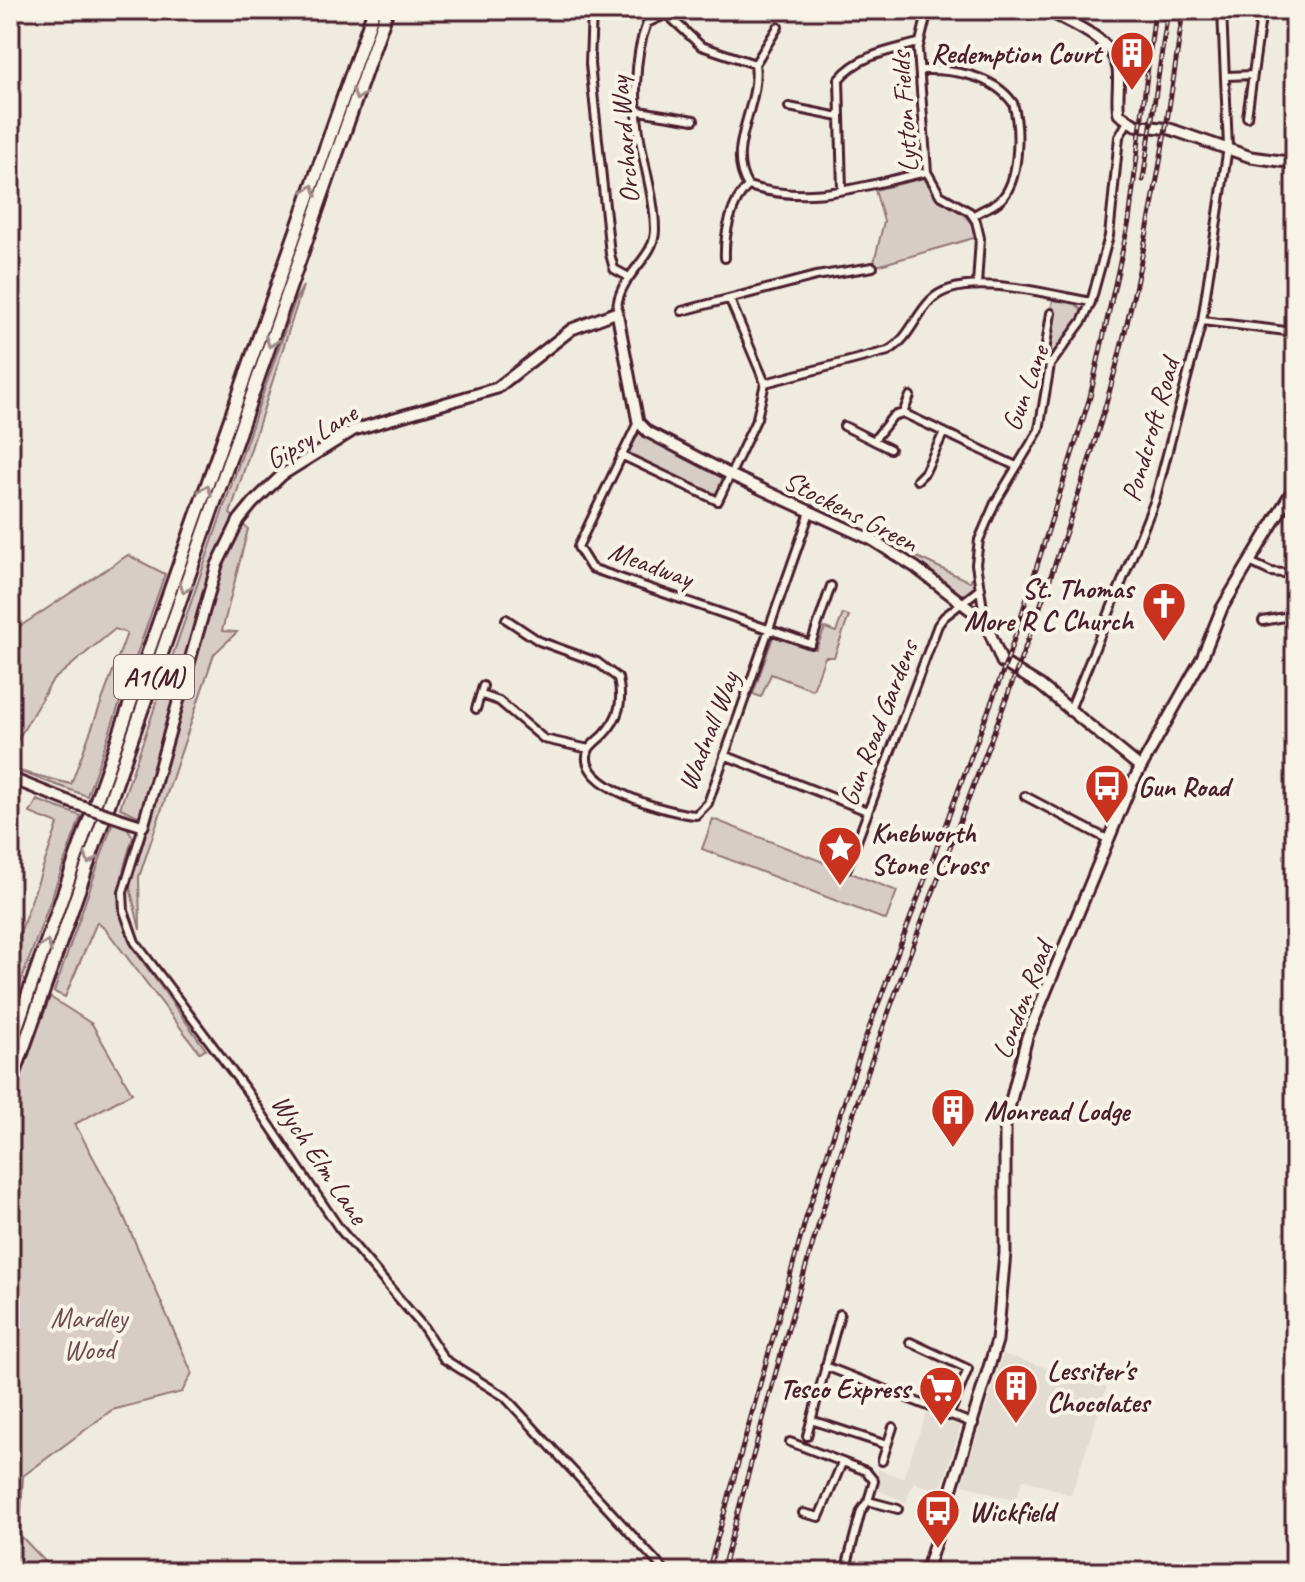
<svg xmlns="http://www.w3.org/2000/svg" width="1305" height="1582" font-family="Caveat,sans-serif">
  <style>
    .built { fill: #e3dcd2 }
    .green { fill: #d8cdc6; stroke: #917678; stroke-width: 2 }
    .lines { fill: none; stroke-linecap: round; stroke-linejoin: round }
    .street-casing { stroke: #4a1f2b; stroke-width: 12 }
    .secondary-casing { stroke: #4a1f2b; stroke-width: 15 }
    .highway-casing { stroke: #4a1f2b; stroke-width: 17 }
    .street { stroke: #f7f3e8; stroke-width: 6 }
    .secondary { stroke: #f7f3e8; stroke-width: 9 }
    .highway { stroke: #f7f3e8; stroke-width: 11 }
    .rail-casing { stroke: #4a1f2b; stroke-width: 5 }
    .rail { stroke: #f7f3e8; stroke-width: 2; stroke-dasharray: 6; stroke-linecap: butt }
    .secondary-bridge-casing { stroke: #4a1f2b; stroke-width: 15; stroke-linecap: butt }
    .secondary-bridge { stroke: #f7f3e8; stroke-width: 9 }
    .oneway { stroke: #a0898a }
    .labels { text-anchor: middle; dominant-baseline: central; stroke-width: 8; stroke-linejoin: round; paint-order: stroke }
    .shield { fill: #f7f3e8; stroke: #7e5f64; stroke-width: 2 }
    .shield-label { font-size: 26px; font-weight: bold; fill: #4a1f2b }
    .poi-label { font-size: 28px; font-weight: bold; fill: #4a1f2b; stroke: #f7f3e8; text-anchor: start }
    .street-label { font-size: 28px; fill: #4a1f2b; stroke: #f7f3e8 }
    .park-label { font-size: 28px; fill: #6e4a52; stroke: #f7f3e8 }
  </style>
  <rect width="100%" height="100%" fill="#f0ebe0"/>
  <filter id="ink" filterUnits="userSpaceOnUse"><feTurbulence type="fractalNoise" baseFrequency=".0125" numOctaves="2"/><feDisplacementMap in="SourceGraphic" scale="16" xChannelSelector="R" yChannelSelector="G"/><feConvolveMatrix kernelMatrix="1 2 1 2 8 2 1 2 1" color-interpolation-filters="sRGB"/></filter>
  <g filter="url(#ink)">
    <path class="built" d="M1003 1354 1107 1387 1071 1495 1023 1479 1015 1501 962 1484Z
      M926 1414 961 1425 940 1492 914 1482 906 1502 875 1489 878 1469 903 1478Z"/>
    <path class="green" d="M924 178C938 205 970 207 977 237L873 267 884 221 875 190Z
      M303 286 230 514 248 529 222 631 237 632 214 654 139 877 140 930 129 883 150 821 120 808 295 301Z
      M1053 300 1075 303 1083 312 1050 359 1047 357 1055 311 1051 308Z
      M639 433 727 477 717 497 670 477 628 454Z
      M128 555 165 574 87 796 15 770 71 784 127 633 115 629 52 681 10 753V633Z
      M915 556 970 582 974 572 976 587 969 594H959L913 562Z
      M843 614 849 616 834 657H825L813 690 771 674 761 697 753 694 773 637 779 636 816 649 825 628 836 632Z
      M37 800 81 816 10 1012V949L14 950 58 824 30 813Z
      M713 819 897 891 886 920 702 849Z
      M113 822 126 826 133 837C119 881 113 905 133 948L206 1050 199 1052 107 931 97 922 65 997 54 992Z
      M50 997 92 1024 132 1093 75 1124 118 1203 192 1373 182 1392 112 1410 23 1476 20 1535 55 1572H10V1105Z"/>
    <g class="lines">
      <g class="street-casing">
        <path id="street" d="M592 10 590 64 610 254 614 269 627 276
          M928 10 918 50 927 172 940 195 970 212 976 221 980 238 977 285
          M669 16 701 46 755 64C761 107 724 148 748 186
          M755 64 778 27
          M921 70C953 69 993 75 1013 103 1020 127 1020 175 1004 196 997 206 983 208 973 216
          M1226 76 1253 75
          M789 107 839 117
          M639 111 694 120
          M1247 117 1262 10
          M748 186C813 206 863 185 927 172
          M842 190 839 79C859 55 889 51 918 43
          M725 258C724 234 731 202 748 186
          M730 300 765 383
          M682 311 816 276 873 267
          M617 312C616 276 655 260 655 230 655 202 646 173 641 145 634 108 633 58 647 23L676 10
          M1202 321 1295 332
          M1050 365 1044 358 1051 313
          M903 413 1016 466
          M638 422 578 547 591 568 811 644 831 586
          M844 426 890 449
          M874 440 893 416 903 413 910 396
          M621 455 718 501 757 418 765 383 888 351C910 338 914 317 931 300 961 269 1051 295 1091 302
          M917 480 925 472 944 432
          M1252 563 1271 572 1295 574
          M506 619 539 641 597 662 618 678C623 702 620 717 603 735 599 739 592 744 589 749 571 787 673 814 696 815L708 803 810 512
          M985 621 976 564 979 540 995 503 1039 430 1050 365 1083 320 1091 302 1109 236 1119 137 1127 123
          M1263 621 1295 615
          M482 695 499 701 544 739 589 749
          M476 709 483 686
          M1069 712 1155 500 1202 321 1228 147 1222 10
          M724 755 867 811
          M1025 796 1109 840
          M143 826 123 892 124 911 135 942 246 1090 339 1228 424 1328 444 1359 505 1397 666 1572
          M847 868 938 625 944 617 981 588
          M910 1342 968 1369 949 1416
          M825 1366 974 1424
          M811 1420 887 1445
          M807 1436 840 1314
          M790 1442 866 1471 874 1481 868 1501 861 1511 845 1572
          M882 1461 893 1427
          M868 1501 898 1509
          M803 1513 819 1517 842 1463"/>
      </g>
      <g class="secondary-casing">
        <path id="secondary" d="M1047 10C1071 24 1113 38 1118 69 1120 84 1116 99 1119 114L1135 125 1170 129 1251 157 1295 163
          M10 778 73 803
          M124 820 143 826 217 565 239 520 253 503 282 475 354 430 497 388 572 329 617 312 638 422 648 432 731 475 872 540 915 567 985 621 1002 662 1040 685 1140 767
          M926 1572 997 1341 1005 1253V1124L1027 1037 1131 785 1202 658 1222 608 1295 486"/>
      </g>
      <g class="highway-casing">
        <path id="highway" d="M10 1046 374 10
          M10 1086 387 10"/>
      </g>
      <use href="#street" class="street"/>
      <use href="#secondary" class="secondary"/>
      <use href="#highway" class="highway"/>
      <g class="rail-casing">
        <path id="rail" d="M1143 180 1168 10
          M708 1572 806 1218 865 1039 1008 658 1090 397 1129 221 1155 10
          M722 1572C769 1395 816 1218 877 1045 952 831 1043 623 1106 404 1142 277 1166 141 1183 10"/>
      </g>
      <use href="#rail" class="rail"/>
      <g class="secondary-bridge-casing">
        <path id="secondary-bridge" d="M73 803 124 820"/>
      </g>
      <use href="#secondary-bridge" class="secondary-bridge"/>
    </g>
    <defs><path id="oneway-chevron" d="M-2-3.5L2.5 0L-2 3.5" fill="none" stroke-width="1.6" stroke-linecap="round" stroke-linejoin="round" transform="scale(2)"/></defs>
    <g class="oneway">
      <use href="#oneway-chevron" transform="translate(358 95) rotate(109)"/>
      <use href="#oneway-chevron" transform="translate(311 190) rotate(-71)"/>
      <use href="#oneway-chevron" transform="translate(271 342) rotate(109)"/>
      <use href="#oneway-chevron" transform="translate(206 490) rotate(-71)"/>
      <use href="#oneway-chevron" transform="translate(185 588) rotate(109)"/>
      <use href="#oneway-chevron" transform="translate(90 859) rotate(109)"/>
      <use href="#oneway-chevron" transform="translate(46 946) rotate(-71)"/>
    </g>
  </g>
  <defs>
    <g id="building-pin" transform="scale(2.3)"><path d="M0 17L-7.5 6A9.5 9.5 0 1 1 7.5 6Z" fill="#c8321e" stroke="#f7f3e8"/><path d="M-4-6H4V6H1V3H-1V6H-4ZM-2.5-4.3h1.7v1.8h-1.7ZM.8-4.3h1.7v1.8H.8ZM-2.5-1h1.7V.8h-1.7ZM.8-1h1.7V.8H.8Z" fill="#fff"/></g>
    <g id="church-pin" transform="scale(2.3)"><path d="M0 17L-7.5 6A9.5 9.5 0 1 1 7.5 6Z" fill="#c8321e" stroke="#f7f3e8"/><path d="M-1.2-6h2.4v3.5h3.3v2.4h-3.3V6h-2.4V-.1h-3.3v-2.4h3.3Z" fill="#fff"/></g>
    <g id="bus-pin" transform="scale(2.3)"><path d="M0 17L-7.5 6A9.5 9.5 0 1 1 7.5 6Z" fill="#c8321e" stroke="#f7f3e8"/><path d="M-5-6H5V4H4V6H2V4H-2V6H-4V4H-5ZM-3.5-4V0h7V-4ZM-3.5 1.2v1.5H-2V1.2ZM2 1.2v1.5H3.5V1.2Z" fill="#fff"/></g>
    <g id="sight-pin" transform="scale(2.3)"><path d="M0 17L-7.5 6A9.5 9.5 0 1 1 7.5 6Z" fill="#c8321e" stroke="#f7f3e8"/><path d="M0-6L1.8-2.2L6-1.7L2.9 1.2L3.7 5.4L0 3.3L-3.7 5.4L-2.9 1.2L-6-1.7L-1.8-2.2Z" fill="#fff"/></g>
    <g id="supermarket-pin" transform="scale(2.3)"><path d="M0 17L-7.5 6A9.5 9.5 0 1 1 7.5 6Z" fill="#c8321e" stroke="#f7f3e8"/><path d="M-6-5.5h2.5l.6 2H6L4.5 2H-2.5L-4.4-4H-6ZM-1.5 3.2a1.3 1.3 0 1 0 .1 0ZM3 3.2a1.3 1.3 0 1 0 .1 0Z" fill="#fff"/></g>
  </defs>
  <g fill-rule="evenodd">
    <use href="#building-pin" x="1132" y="53"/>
    <use href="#church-pin" x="1164" y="604"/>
    <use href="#bus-pin" x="1107" y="786"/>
    <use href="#sight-pin" x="840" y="848"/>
    <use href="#building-pin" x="953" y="1110"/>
    <use href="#building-pin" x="1016" y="1386"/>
    <use href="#supermarket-pin" x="941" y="1388"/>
    <use href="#bus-pin" x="938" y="1511"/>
  </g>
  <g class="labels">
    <rect class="shield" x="114" y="655" width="80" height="44" rx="6"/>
    <g class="shield-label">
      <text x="154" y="677">A1(M)</text>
    </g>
    <g class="poi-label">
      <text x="1101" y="53" text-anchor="end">Redemption Court</text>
      <text x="1133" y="588" text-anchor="end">St. Thomas<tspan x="1133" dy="32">More R C Church</tspan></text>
      <text x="1138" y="786">Gun Road</text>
      <text x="871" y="832">Knebworth<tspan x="871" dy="32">Stone Cross</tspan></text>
      <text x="984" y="1110">Monread Lodge</text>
      <text x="1047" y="1370">Lessiter's<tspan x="1047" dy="32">Chocolates</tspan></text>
      <text x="910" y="1388" text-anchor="end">Tesco Express</text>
      <text x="969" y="1511">Wickfield</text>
    </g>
    <g class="street-label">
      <text transform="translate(904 112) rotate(-94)">Lytton Fields</text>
      <text transform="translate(624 140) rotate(-95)">Orchard Way</text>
      <text transform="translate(1025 388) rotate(-70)">Gun Lane</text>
      <text transform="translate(1150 430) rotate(-74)">Pondcroft Road</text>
      <text transform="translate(311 436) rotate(-31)">Gipsy Lane</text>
      <text transform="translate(851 511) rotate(27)">Stockens Green</text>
      <text transform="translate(651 564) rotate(20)">Meadway</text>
      <text transform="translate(878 723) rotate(-69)">Gun Road Gardens</text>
      <text transform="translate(708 731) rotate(-69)">Wadnall Way</text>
      <text transform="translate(1022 1000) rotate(-69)">London Road</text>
      <text transform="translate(320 1159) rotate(56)">Wych Elm Lane</text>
    </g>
    <g class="park-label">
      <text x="89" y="1317">Mardley<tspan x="89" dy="32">Wood</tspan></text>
    </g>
  </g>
  <rect width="1305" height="1582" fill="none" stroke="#f7f3e8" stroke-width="40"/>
  <rect x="20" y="20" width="1265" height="1542" fill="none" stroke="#4a1f2b" stroke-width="3" filter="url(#ink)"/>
</svg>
